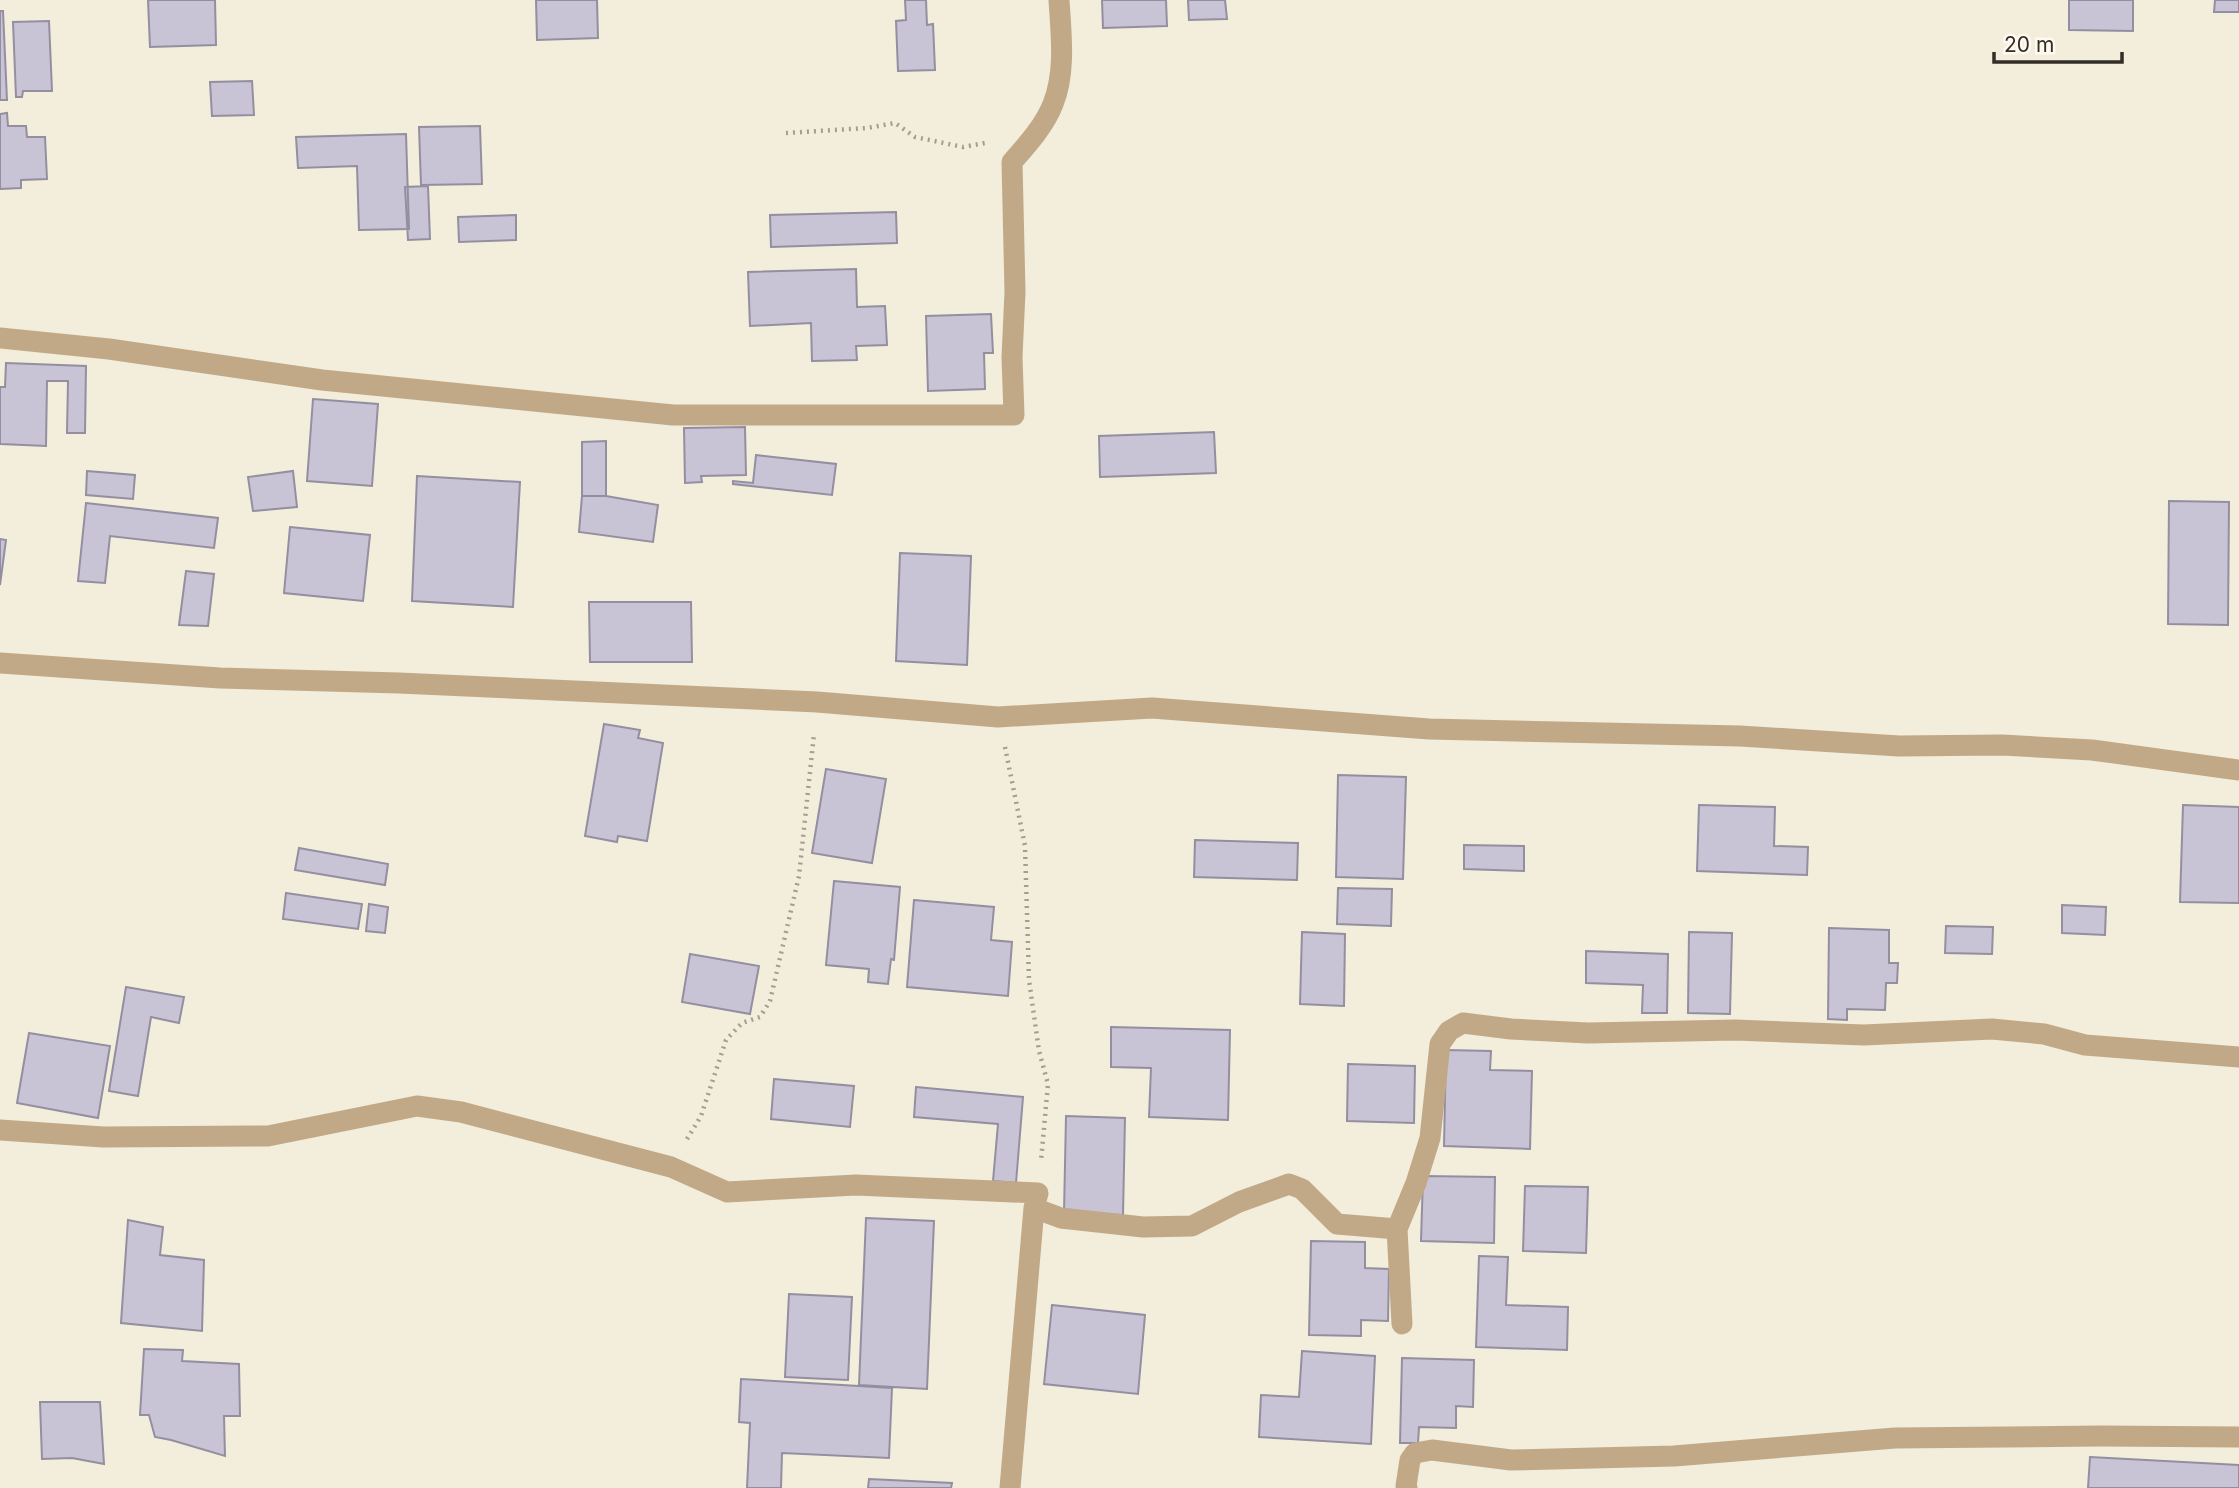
<svg xmlns="http://www.w3.org/2000/svg" width="2239" height="1488" font-family="Inter,sans-serif">
  <style>
    .building { fill: #c8c4d5; stroke: #938fa0; stroke-width: 2 }
    .lines { fill: none; stroke-linecap: round; stroke-linejoin: round }
    .path { stroke: #a39e91; stroke-width: 4.5; stroke-dasharray: 2 5; stroke-linecap: butt }
    .street { stroke: #c1a988; stroke-width: 21 }
  </style>
  <rect width="100%" height="100%" fill="#f3eddb"/>
  <path class="building" d="M148 0H215L216 45 150 47Z
    M536 0H597L598 38 537 40Z
    M905 0H926L927 25 933 24 935 70 898 71 896 21 906 20Z
    M1102 0H1166L1167 26 1103 28Z
    M1188 0H1225L1227 19 1189 20Z
    M2069 0H2133V31L2069 30Z
    M2215 0H2239V12H2214Z
    M0 11H3L7 100H0Z
    M49 21 52 91H23L22 97H16L13 22Z
    M252 81 254 115 212 116 210 82Z
    M7 113 8 126H26L27 137H45L47 179 21 180V188L0 189V114Z
    M480 126 482 184 421 185 419 127Z
    M406 134 409 229 359 230 357 166 298 168 296 137Z
    M428 186 430 239 408 240 405 187Z
    M896 212 897 243 771 247 770 215Z
    M516 215V240L459 242 458 217Z
    M856 269 857 307 885 306 887 345 856 346 857 360 812 361 811 323 750 326 748 272Z
    M991 314 993 353H984L985 389 928 391 926 316Z
    M6 363 86 366 85 433H67L68 381H47L46 446 0 444V387H5Z
    M313 399 378 404 372 486 307 481Z
    M745 427 746 475 701 476 702 482 685 483 684 428Z
    M1214 432 1216 473 1100 477 1099 436Z
    M606 441V496H582V442Z
    M756 455 836 464 832 495 733 484V481L753 483Z
    M87 471 135 475 133 499 86 495Z
    M293 471 297 507 253 511 248 477Z
    M417 476 520 482 513 607 412 601Z
    M582 496H606L658 505 653 542 579 532Z
    M2169 501 2229 502 2228 625 2168 624Z
    M86 503 218 518 214 548 110 536 105 583 78 581Z
    M290 527 370 535 363 601 284 593Z
    M0 539 6 540 0 585Z
    M900 553 971 556 967 665 896 661Z
    M186 571 214 574 208 626 179 625Z
    M589 602H691L692 662H590Z
    M604 724 640 730 638 738 663 743 647 841 618 836 617 842 585 836Z
    M826 769 886 779 872 863 812 853Z
    M1338 775 1406 777 1403 879 1336 877Z
    M1699 805 1775 807 1774 846 1808 847 1807 875 1697 871Z
    M2183 805 2239 807V903L2180 902Z
    M1195 840 1298 843 1297 880 1194 877Z
    M1464 845 1524 846V871L1464 869Z
    M299 848 388 864 385 885 295 870Z
    M834 881 900 887 894 960 891 959 888 984 868 982 869 969 826 965Z
    M1338 888 1392 889 1391 926 1337 924Z
    M286 893 362 904 358 929 283 919Z
    M914 900 994 907 991 940 1012 942 1008 996 907 987Z
    M369 904 388 907 385 933 366 931Z
    M2062 905 2106 907 2105 935 2062 933Z
    M1946 926 1993 927 1992 954 1945 953Z
    M1829 928 1889 930V963H1898L1897 983H1886L1885 1010 1847 1009V1020L1828 1019Z
    M1302 932 1345 934 1344 1006 1300 1004Z
    M1689 932 1732 933 1730 1014 1688 1013Z
    M1586 951 1668 954 1667 1013H1642L1643 985 1586 983Z
    M690 954 759 966 750 1014 682 1002Z
    M126 987 184 997 179 1023 151 1017 138 1096 109 1091Z
    M1111 1027 1230 1030 1228 1120 1149 1117 1151 1068 1111 1067Z
    M29 1033 110 1046 98 1118 17 1103Z
    M1446 1050 1491 1051 1490 1070 1532 1071 1530 1149 1444 1146Z
    M1348 1064 1415 1066 1414 1123 1347 1121Z
    M774 1079 854 1086 850 1127 771 1119Z
    M916 1087 1023 1097 1016 1183 993 1181 998 1124 914 1117Z
    M1066 1116 1125 1118 1123 1215 1064 1213Z
    M1423 1176 1495 1177 1494 1243 1421 1241Z
    M1525 1186 1588 1187 1586 1253 1523 1251Z
    M866 1218 934 1221 927 1389 859 1385Z
    M128 1220 163 1227 160 1255 204 1260 202 1331 121 1323Z
    M1311 1241 1365 1242V1268L1389 1269 1388 1321 1361 1320V1336L1309 1335Z
    M1479 1256 1508 1257 1506 1305 1568 1307 1567 1350 1476 1347Z
    M789 1294 852 1297 848 1380 785 1377Z
    M1052 1305 1145 1315 1138 1394 1044 1384Z
    M144 1349 183 1350 182 1361 239 1364 240 1416H224L225 1456 171 1440 155 1437 149 1415H140Z
    M1302 1351 1375 1356 1371 1444 1259 1437 1261 1395 1299 1397Z
    M1402 1358 1474 1360 1473 1407 1456 1406V1428L1419 1427 1418 1443H1400Z
    M741 1379 892 1388 889 1458 782 1453 781 1488H747L750 1423 739 1422Z
    M40 1402H100L104 1464 72 1458 42 1459Z
    M2090 1457 2239 1465V1488H2088Z
    M869 1479 952 1483 951 1488H868Z"/>
  <g class="lines">
    <path class="path" d="M786 133 867 128 895 123 915 137 963 147 985 143
      M1005 747 1025 846 1029 980 1039 1051 1048 1084 1041 1161
      M687 1139 701 1116 726 1040 742 1023 760 1017 770 1001 799 876 814 734"/>
    <path class="street" d="M0 338 109 349 322 380 673 415H1014L1012 357 1015 292 1012 162C1027 145 1045 125 1053 104 1066 72 1061 33 1059 0
      M0 663 220 678 399 683 817 702 998 717 1152 708 1429 729 1740 736 1899 746 2002 745 2092 750 2239 770
      M0 1130 103 1137 268 1136 417 1106 461 1112 671 1167 727 1192 856 1185 1038 1193 1034 1208 1010 1488
      M1034 1208 1061 1218 1143 1227 1192 1226 1239 1202 1289 1184 1302 1189 1337 1224 1397 1229
      M1402 1324 1397 1229 1416 1183 1430 1138 1440 1044 1449 1031 1463 1023 1511 1029 1588 1033 1735 1030 1864 1035 1992 1029 2044 1034 2085 1045 2239 1057
      M1407 1488 1406 1486 1410 1460 1415 1453 1432 1450 1511 1460 1674 1456 1895 1438 2100 1436 2239 1437"/>
  </g>
  <path d="M1994 52v10h128v-10" fill="none" stroke="#302e27" stroke-width="3.5"/>
  <text x="2004" y="52" font-size="21" fill="#302e27" stroke="#fefaef" stroke-width="5" paint-order="stroke">20 m</text>
</svg>
